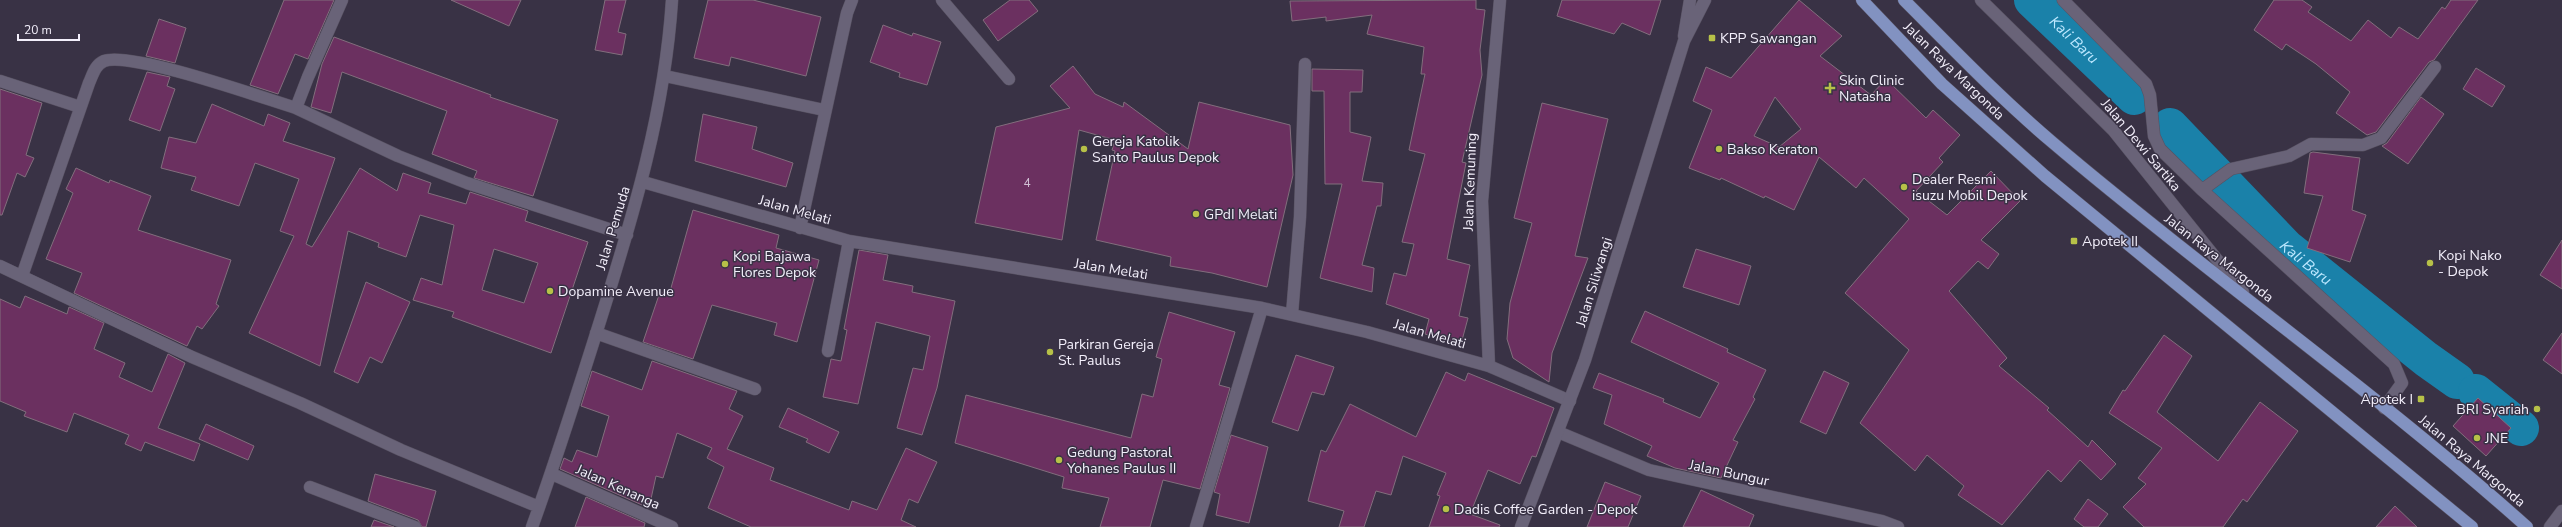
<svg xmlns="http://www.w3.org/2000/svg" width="2562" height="527" font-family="'Nunito Sans',sans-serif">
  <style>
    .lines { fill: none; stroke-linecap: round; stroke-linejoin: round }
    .river { stroke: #1a81a9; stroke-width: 36 }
    .building { fill: #6b3060; stroke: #826e7d; fill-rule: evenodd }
    .street-casing { stroke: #575161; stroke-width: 13 }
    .secondary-casing { stroke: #575161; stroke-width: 13 }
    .primary-casing { stroke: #575161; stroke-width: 13 }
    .street { stroke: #696378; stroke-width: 12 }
    .secondary { stroke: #696378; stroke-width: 12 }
    .primary { stroke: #8292c1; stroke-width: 12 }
    .poi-dot { fill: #b7c148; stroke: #393245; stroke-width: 1.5 }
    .labels { text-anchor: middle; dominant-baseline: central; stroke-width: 3; stroke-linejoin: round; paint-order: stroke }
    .number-label { font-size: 12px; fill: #d1bfd4 }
    .poi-label { font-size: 14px; fill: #f3effb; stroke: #393245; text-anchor: start }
    .street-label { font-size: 14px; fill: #f3effb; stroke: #393245 }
    .water-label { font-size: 15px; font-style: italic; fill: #bde8ff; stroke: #393245 }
  </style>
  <rect width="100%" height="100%" fill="#393245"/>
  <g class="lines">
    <g class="river">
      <path id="s1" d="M2032 0 2134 97"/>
      <path id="s2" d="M2170 126 2286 247 2426 359 2457 381"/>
      <path d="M2476 392 2521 428"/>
    </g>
  </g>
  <path class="building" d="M284 0H334L308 59 295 54 278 94 250 85Z
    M451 0H521L509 26Z
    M605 0H626L618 32 626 34 622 55 595 50Z
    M708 0H753L821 17 806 76 731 57 729 66 694 58Z
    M1010 0H1029L1038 11 998 41 983 20Z
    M1476 0V9L1485 10 1480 50 1482 75 1462 162 1466 163 1447 259 1470 265 1459 316 1468 318 1461 344 1425 334 1429 319 1386 304 1394 273 1406 276 1414 244 1402 242 1425 154 1409 150 1425 74H1421L1424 47 1367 34 1372 15 1326 21V17L1292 21 1290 1Z
    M1562 0H1661L1650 35 1622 23 1614 34 1557 16Z
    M1799 0 1842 36 1820 56 1871 95 1886 79 1926 118 1933 110 1960 135 1939 158 1943 162 1916 191 1947 215 1991 171 2020 201 1981 240 1999 254 1988 269 1978 261 1949 291 2007 358 1999 366 2049 408 2047 410 2088 447 2092 440 2116 464 2101 480 2080 460 2061 482 2048 470 2002 525 1958 495 1964 486 1927 455 1915 471 1860 423 1909 350 1845 293 1909 219 1864 178 1856 188 1819 157 1794 210 1765 196 1764 198 1721 178 1720 180 1689 168 1712 110 1693 101 1706 67 1731 78ZM1775 97 1801 129 1779 147 1754 136Z
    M2274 0H2302L2312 7 2308 12 2351 41 2368 20 2391 38 2399 27 2418 39 2442 7 2445 9 2451 0H2478L2434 60 2429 62 2376 132 2367 135 2336 113 2350 92 2316 64 2286 44 2282 50 2254 30Z
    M159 19 186 28 175 63 146 56Z
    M883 25 912 36 913 33 941 42 927 85 899 77 900 73 870 62Z
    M334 37 491 95 490 97 558 120 533 196 474 178 477 171 432 154 447 111 342 72 331 113 311 107 322 64Z
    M1073 66 1095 94 1123 107 1124 102 1188 149 1199 102 1290 125 1293 175 1267 287 1212 273 1170 266 1171 257 1096 240 1115 151 1112 150 1115 140 1079 130 1062 240 975 223 996 127 1070 108 1050 86Z
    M2476 68 2505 86 2492 107 2463 89Z
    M1312 69 1363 70 1362 92H1350V132L1371 137 1362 181 1383 183 1381 206H1377L1362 265 1374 268 1372 292 1320 278 1342 184H1325L1324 91H1312Z
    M147 72 170 77 167 86 175 89 160 131 129 120Z
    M0 89 42 103 26 155 34 158 25 177 17 173 2 215H0Z
    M2421 97 2444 114 2408 164 2382 146 2387 143Z
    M1542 103 1608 119 1575 256 1588 258 1552 353 1549 382 1513 358 1507 339 1510 303 1532 223 1514 218Z
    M212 104 264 126 268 114 290 123 283 141 335 158 306 244 312 247 360 168 397 191 403 173 431 183 428 193 466 204 470 192 528 211 525 221 588 242 551 353 452 317 454 312 413 300 421 278 442 285 454 225 420 215 406 257 378 247 379 243 348 231 320 366 249 333 294 236 280 231 299 179 255 163 239 206 191 190 196 177 161 168 169 137 196 143ZM494 249 538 263 524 303 482 290Z
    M703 114 757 127 752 149 793 163 786 187 695 161Z
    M2313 152 2360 158 2352 210 2366 215 2350 262 2307 248 2323 196 2304 193 2310 153Z
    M76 168 109 183 110 180 151 196 138 230 231 260 216 304 219 306 202 329 197 326 187 346 74 293 82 273 46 259 73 193 66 189Z
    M693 210 779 235 776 248 819 260 797 342 774 335 777 323 712 305 693 359 643 342 660 292 669 295Z
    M2562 240V289L2540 275Z
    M1696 249 1751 266 1739 305 1683 287Z
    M859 250 888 255 883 280 913 286 912 292 955 301 937 388 922 435 897 428 913 368 923 370 930 336 876 322 858 404 823 397 831 359 841 361 847 330 844 329Z
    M366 282 410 302 382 363 370 357 358 383 334 372Z
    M25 296 67 314 69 307 104 323 94 349 125 363 119 377 152 392 168 354 185 363 158 428 200 444 194 461 145 442 141 451 125 444 129 435 74 413 67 432 24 416 26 412 0 401V299L20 308Z
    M1645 311 1728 349 1727 352 1766 370 1753 397 1755 399 1733 440 1738 442 1721 478 1675 468 1647 456 1652 446 1604 424 1612 395 1593 388 1599 373 1664 399 1663 402 1700 418 1719 383 1631 342Z
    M1169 312 1235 332 1219 385 1230 388 1200 489 1163 480 1150 527H1100L1109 498 1062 488 1064 477 955 443 966 395 1131 438 1142 394 1153 397 1162 359 1156 357Z
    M2562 333V374L2543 360Z
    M2164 335 2192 356 2157 412 2218 461 2260 402 2298 431 2247 502 2243 499 2223 527H2144L2123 507 2146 484 2138 478 2162 448 2109 413 2123 390 2125 391Z
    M1296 355 1334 367 1324 395 1312 392 1298 431 1272 422Z
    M652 361 737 391 729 409 743 416 727 449 774 468 770 480 849 510 852 501 877 510 906 448 937 462 918 503 909 499 901 520 916 527H751L708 508 724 467 707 458 712 448 677 433 663 478 656 476 649 508 560 469 564 458 572 462 577 450 597 457 609 416 581 406 592 371 642 390Z
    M1824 371 1849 383 1826 434 1800 422Z
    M1446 372 1465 381 1468 373 1554 408 1536 457 1532 456 1520 484 1488 470 1470 514 1500 525 1499 527H1429L1440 496 1437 495 1446 473 1403 456 1391 495 1376 491 1364 527H1339L1344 511 1308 501 1321 450 1326 452 1350 404 1416 437Z
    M2478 398 2511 428 2486 456 2453 426Z
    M788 408 839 432 829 453 806 442 808 439 779 427Z
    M206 424 254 446 248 460 199 439Z
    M1231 435 1268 447 1249 523 1216 515 1220 494 1214 492Z
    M375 474 436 491 426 527H422L418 520 368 501Z
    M1605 482 1641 496 1628 527H1587Z
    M1701 490 1754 515 1749 527H1683Z
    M586 497 645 523 644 527H575Z
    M2088 499 2108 514 2098 527H2084L2074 519Z
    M2395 506 2417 527H2376Z
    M374 520 394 527H371Z"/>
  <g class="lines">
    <g class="street-casing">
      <path id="street" d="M342 0 308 77 296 108 398 156 467 183 627 235
        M942 0 1009 79
        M2063 0 2146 84 2150 95 2154 136 2160 149 2202 190 2394 364 2402 383 2384 408
        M665 76 824 110
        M0 81 80 107
        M643 182 849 241 1262 308 1367 332 1489 366 1570 401
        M2202 190 2231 169 2289 156 2311 144 2363 145 2381 138 2435 67
        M800 228 847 13 852 0
        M0 266 192 357 300 403 401 450 539 507
        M22 276 89 83C93 74 95 65 104 61 131 51 263 98 296 108
        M1292 314 1300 217 1305 64
        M596 333 755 389
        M828 351 849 241
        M1489 366 1482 201 1500 0
        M1558 432 1649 470 1882 521 1898 527
        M552 474 672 527
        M310 487 415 527
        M532 527C557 458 579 388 601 318 634 213 665 110 672 0
        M1196 527 1262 308
        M2550 527 2562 511"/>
    </g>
    <g class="secondary-casing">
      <path id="secondary" d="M1981 0 2113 130 2243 292
        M1684 36 1690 0
        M1521 527 1585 360 1684 41 1705 0"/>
    </g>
    <g class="primary-casing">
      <path id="primary" d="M1862 0 1942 84 2045 176 2472 527
        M1904 0C1952 48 2000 98 2052 142 2207 274 2375 391 2527 527"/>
    </g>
    <use href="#street" class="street"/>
    <use href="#secondary" class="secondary"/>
    <use href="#primary" class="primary"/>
  </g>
  <g class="poi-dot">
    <rect x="1708" y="34" width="8" height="8" rx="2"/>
    <path d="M1828 82h4v4h4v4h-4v4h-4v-4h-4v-4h4z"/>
    <circle cx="1084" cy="149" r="4"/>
    <circle cx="1719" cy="149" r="4"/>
    <circle cx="1904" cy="187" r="4"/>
    <circle cx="1196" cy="214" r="4"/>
    <rect x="2070" y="237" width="8" height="8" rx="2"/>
    <circle cx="2430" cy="263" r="4"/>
    <circle cx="725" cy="264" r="4"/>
    <circle cx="550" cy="291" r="4"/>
    <circle cx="1050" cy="352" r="4"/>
    <rect x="2417" y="395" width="8" height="8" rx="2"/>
    <circle cx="2537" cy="409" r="4"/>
    <circle cx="2477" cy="438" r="4"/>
    <circle cx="1059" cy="460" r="4"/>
    <circle cx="1446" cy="509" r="4"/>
  </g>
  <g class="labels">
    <g class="number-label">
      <text x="1027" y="183">4</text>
    </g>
    <g class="poi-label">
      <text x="1720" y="38">KPP Sawangan</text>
      <text x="1839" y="80">Skin Clinic<tspan x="1839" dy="16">Natasha</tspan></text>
      <text x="1092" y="141">Gereja Katolik<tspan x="1092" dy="16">Santo Paulus Depok</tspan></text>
      <text x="1727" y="149">Bakso Keraton</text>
      <text x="1912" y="179">Dealer Resmi<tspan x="1912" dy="16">isuzu Mobil Depok</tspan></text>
      <text x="1204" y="214">GPdI Melati</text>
      <text x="2082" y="241">Apotek II</text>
      <text x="2438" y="255">Kopi Nako<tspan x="2438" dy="16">- Depok</tspan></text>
      <text x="733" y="256">Kopi Bajawa<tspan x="733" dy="16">Flores Depok</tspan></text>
      <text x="558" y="291">Dopamine Avenue</text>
      <text x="1058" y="344">Parkiran Gereja<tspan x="1058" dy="16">St. Paulus</tspan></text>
      <text x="2413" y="399" text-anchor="end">Apotek I</text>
      <text x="2529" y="409" text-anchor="end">BRI Syariah</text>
      <text x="2485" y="438">JNE</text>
      <text x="1067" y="452">Gedung Pastoral<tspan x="1067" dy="16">Yohanes Paulus II</tspan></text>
      <text x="1454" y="509">Dadis Coffee Garden - Depok</text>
    </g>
    <g class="street-label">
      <text transform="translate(1954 71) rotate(44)">Jalan Raya Margonda</text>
      <text transform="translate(2141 145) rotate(50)">Jalan Dewi Sartika</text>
      <text transform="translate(1470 182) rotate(-88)">Jalan Kemuning</text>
      <text transform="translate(795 210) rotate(16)">Jalan Melati</text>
      <text transform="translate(613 228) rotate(-73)">Jalan Pemuda</text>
      <text transform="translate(2219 258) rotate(38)">Jalan Raya Margonda</text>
      <text transform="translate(1111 269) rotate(9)">Jalan Melati</text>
      <text transform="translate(1594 282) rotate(-73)">Jalan Siliwangi</text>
      <text transform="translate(1430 334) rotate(16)">Jalan Melati</text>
      <text transform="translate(2472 461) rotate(40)">Jalan Raya Margonda</text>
      <text transform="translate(1729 473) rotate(12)">Jalan Bungur</text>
      <text transform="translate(618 487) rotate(24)">Jalan Kenanga</text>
    </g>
    <g class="water-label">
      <text stroke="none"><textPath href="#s1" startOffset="58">Kali Baru</textPath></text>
      <text stroke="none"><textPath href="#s2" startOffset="193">Kali Baru</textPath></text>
    </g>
  </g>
  <path d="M18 34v6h61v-6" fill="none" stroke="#f3effb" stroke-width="2"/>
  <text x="24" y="34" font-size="12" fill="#f3effb" stroke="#393245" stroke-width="3" paint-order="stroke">20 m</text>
</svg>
